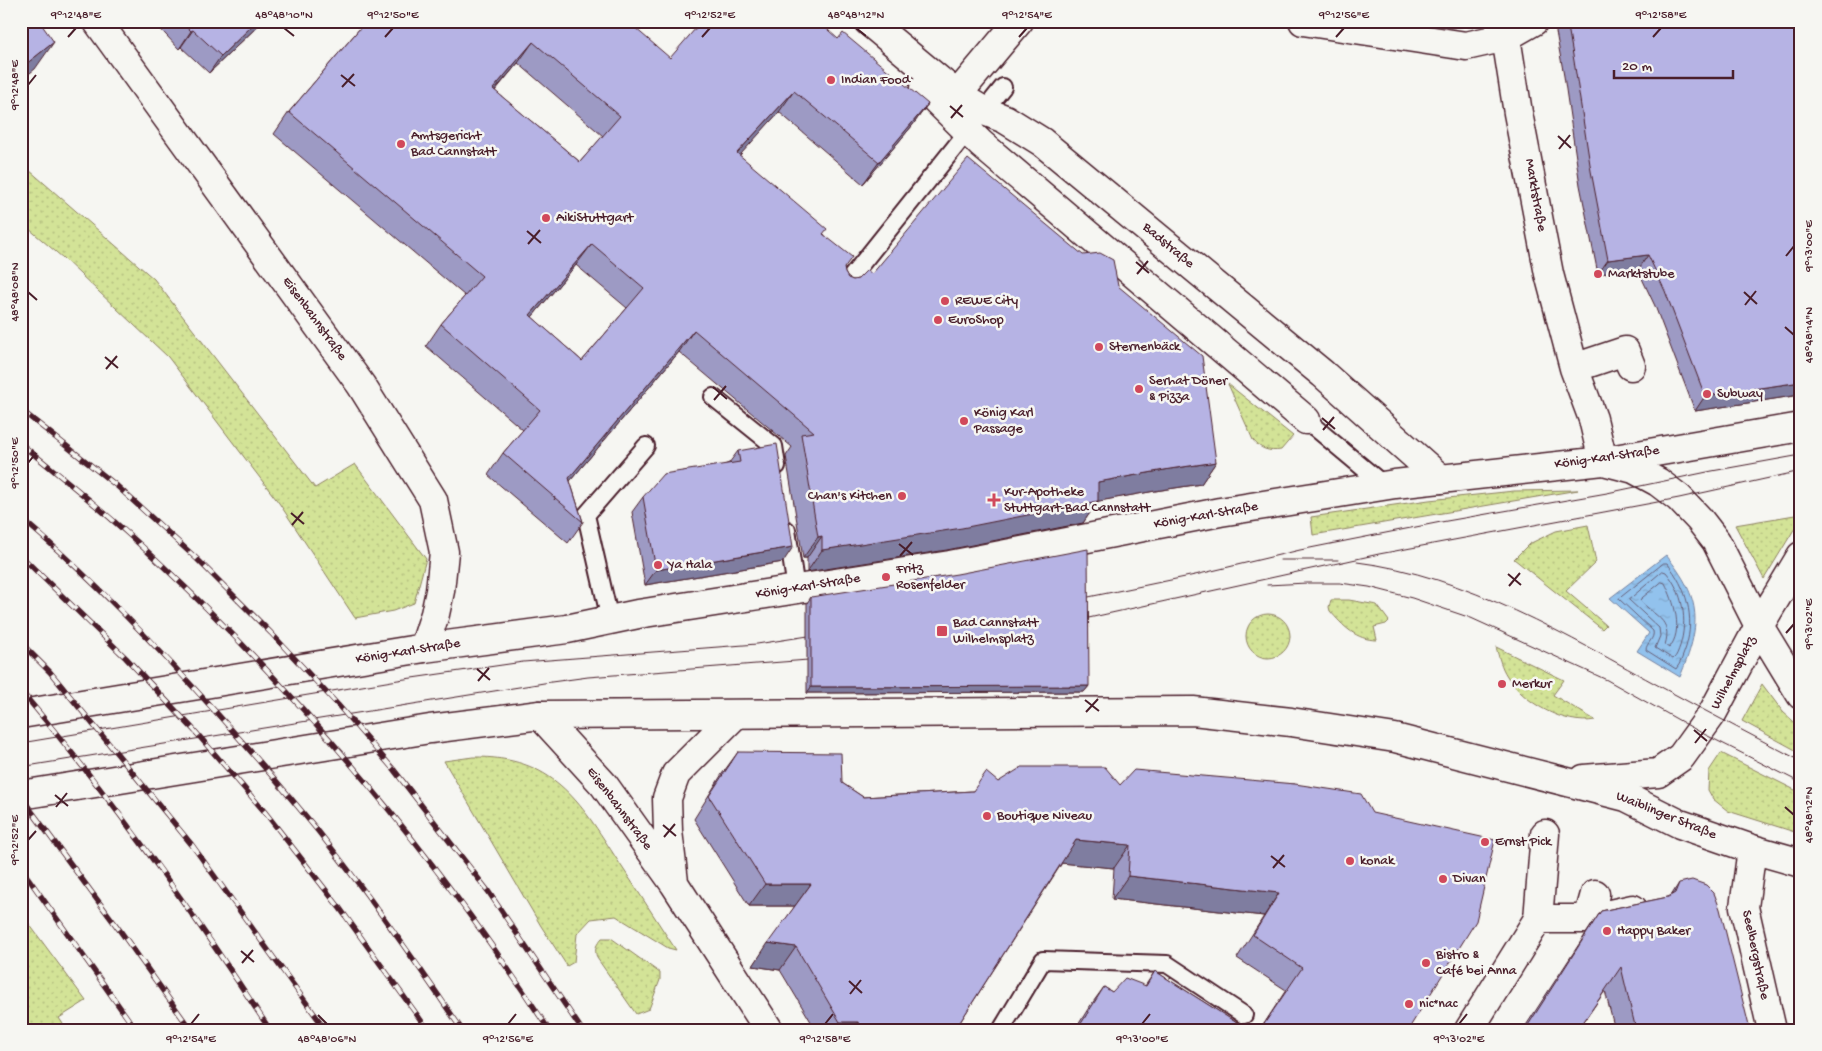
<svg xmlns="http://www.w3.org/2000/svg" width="1822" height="1051" font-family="'Gochi Hand',sans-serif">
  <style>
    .grass { fill: url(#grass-dots); stroke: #8e8161 }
    .water { fill: url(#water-ripples); stroke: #75819f }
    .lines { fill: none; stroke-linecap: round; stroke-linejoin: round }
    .shore { stroke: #676079; stroke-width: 1 }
    .lane-casing { stroke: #4a1f2b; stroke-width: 20 }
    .street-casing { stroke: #4a1f2b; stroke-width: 31 }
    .secondary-casing { stroke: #4a1f2b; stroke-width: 31 }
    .lane { stroke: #f6f6f2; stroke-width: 16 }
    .street { stroke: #f6f6f2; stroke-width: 28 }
    .secondary { stroke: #f6f6f2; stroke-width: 28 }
    .tram { stroke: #4a1f2b; stroke-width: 1 }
    .rail-casing { stroke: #4a1f2b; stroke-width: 5.5 }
    .rail { stroke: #f6f6f2; stroke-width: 4; stroke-dasharray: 11; stroke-linecap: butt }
    .wall { fill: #9d9ac4; stroke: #4a1f2b; fill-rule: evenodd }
    .shaded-wall { fill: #7f7da0; stroke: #4a1f2b }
    .building { fill: #b6b3e4; stroke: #4a1f2b; fill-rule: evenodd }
    .ticks { fill: none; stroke: #4a1f2b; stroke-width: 2 }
    .poi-dot { fill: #d1495b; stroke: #f6f6f2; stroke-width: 2 }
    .labels { text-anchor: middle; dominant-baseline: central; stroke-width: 5; stroke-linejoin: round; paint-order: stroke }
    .poi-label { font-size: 14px; fill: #4a1f2b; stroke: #f6f6f2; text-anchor: start }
    .street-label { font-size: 14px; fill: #4a1f2b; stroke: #f6f6f2 }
    .neatline { fill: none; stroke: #4a1f2b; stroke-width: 2 }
    .ticks-label { font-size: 12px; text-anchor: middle; fill: #4a1f2b }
  </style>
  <defs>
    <pattern id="grass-dots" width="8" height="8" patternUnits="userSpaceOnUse" patternTransform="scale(1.25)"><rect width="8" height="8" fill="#d3e397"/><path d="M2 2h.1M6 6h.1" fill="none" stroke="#b7c282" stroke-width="1.8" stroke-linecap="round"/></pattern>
    <pattern id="water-ripples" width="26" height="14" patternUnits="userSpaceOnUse" patternTransform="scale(1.25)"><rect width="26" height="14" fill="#92c2ed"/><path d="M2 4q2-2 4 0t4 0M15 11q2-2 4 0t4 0" fill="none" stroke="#7fa6cb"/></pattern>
  </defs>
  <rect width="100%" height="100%" fill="#f6f6f2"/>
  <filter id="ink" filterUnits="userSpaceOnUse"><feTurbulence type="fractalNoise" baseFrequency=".02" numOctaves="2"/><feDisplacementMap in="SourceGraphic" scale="10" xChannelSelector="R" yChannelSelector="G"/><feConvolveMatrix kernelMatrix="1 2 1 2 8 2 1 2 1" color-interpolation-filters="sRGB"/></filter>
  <g filter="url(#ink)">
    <path class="grass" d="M21 163 154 279 315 488 355 464 426 559 414 603 393 611 355 618 279 503 168 357 63 258 21 222Z
      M1228 384 1293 436 1281 450C1269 452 1260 449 1253 440Z
      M1578 490 1313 535 1311 517 1429 500 1514 491Z
      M1801 514V518L1764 579 1735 525Z
      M1588 525 1596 562 1566 591 1606 625 1602 629 1514 559 1529 544 1556 531Z
      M1331 600H1349L1377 605 1389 621 1386 624 1374 627 1377 640C1356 640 1343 626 1330 611L1329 607Z
      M1246 636a22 22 0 1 1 44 0a22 22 0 1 1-44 0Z
      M1496 647 1564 680 1553 695 1595 720C1565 726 1522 702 1507 676 1501 667 1499 657 1496 647Z
      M1762 684 1783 712 1801 728V753L1742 721Z
      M1721 753 1801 793V834L1728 811 1713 799 1708 790 1709 771Z
      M473 757C553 756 579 800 618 861 638 891 657 921 676 950L668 948 616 916 591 919 577 934 574 962 567 966 541 926 444 761Z
      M21 913 86 1001 59 1018 67 1030H21Z
      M602 938H611L660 973V980L649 1009 636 1014 597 958C594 948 596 945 602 938Z"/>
    <path class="water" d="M1666 555C1703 600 1701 625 1680 677L1637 651 1649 633 1610 598Z"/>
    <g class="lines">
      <path class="shore" d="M1664 563H1667C1687 588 1695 617 1686 647 1683 655 1681 663 1676 669L1646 650C1646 643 1655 639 1653 631L1619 599Z
        M1663 571 1666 572C1683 592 1688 620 1680 646 1678 651 1677 656 1673 659L1655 648 1660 636 1659 628 1629 600Z
        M1662 582 1665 583C1674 601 1684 631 1669 648L1665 645C1673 619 1654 617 1640 600Z"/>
      <g class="lane-casing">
        <path id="lane" d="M839 292 1003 87
          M713 397 774 446 777 466
          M1306 420 1385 486
          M787 530 796 589
          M610 620 586 515 646 446
          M1001 1030 1043 960 1167 964 1244 1015"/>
      </g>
      <g class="street-casing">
        <path id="street" d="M97 21 361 385 433 500 444 552 440 591 435 614 424 648
          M868 21 957 95 984 111 1005 119 1042 142 1323 374 1441 479
          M1303 21 1466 46 1506 37 1534 21
          M1499 21 1506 37 1518 113 1549 274 1574 368 1593 419 1603 461
          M924 88 981 144 1306 420
          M957 95 1019 21
          M1574 368 1625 351 1631 366
          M540 715 604 785 674 883 769 1030
          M1752 849 1744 907 1772 1030
          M674 882 668 831 667 798 676 774 735 715
          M1538 919H1588L1633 909
          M1588 919 1595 894
          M1469 1030 1538 919 1545 834"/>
      </g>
      <g class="secondary-casing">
        <path id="secondary" d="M1607 462 1634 469 1658 482 1679 498 1699 519 1716 541 1759 626 1801 695
          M21 714 424 648 567 629 638 614 950 565 1220 512 1395 484 1603 461 1801 427
          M1584 779 1658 773 1681 757 1712 714 1759 626 1801 556
          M21 795 430 729 540 715 1193 711 1291 722 1395 738 1626 797 1680 824 1752 849 1801 863"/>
      </g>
      <use href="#lane" class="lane"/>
      <use href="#street" class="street"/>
      <use href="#secondary" class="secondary"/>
      <path class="tram" d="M1280 560H1338
        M1357 562C1466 575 1569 637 1663 688 1709 713 1755 737 1801 761
        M1267 585 1307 583H1340L1369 587 1412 598 1471 618 1607 680 1700 732 1801 783
        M1074 600 1195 575 1300 550 1441 522 1607 493 1712 471 1801 455
        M1075 621 1379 554 1679 498 1801 471
        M21 743 398 680 523 662 757 644 821 634
        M21 767 544 683 588 677 821 659"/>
      <g class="rail-casing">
        <path id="rail" d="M21 410 117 486 197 559 271 633 338 705 394 770 488 891 582 1030
          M21 444C70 483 118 523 163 566 309 704 439 861 549 1030
          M21 518C83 570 139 628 194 688 236 734 278 782 318 831 369 895 416 962 462 1030
          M21 556 126 658 193 729 264 811 339 907 428 1030
          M21 643 50 672 192 845 326 1030
          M21 691C112 798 193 912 270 1030
          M21 797 121 932 191 1030
          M21 868 136 1030"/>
      </g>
      <use href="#rail" class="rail"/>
    </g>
    <path class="wall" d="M153 21H263L209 73 181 47 179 49Z
      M366 21 670 58 928 104 912 126 863 184 779 112 739 155 824 234 844 268 845 273 848 278 853 280 858 279 872 274 1118 286 1216 462 1201 484 1155 491 1098 501 1083 523 947 550 807 572V558H803L786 456 792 447 679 352 570 481 583 522 568 543 488 475 503 453 523 430 426 346 441 324 465 296 274 134 289 112ZM518 63 603 136 580 162 495 91ZM576 265 627 308 582 361 532 317Z
      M929 21H936L933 24Z
      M1554 21H1801L1800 395 1695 411 1655 306 1638 270 1598 274 1580 185 1564 76Z
      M738 451 783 562 645 585 632 512 643 497 729 463Z
      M811 597 1089 686 1084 692 807 693V603Z
      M738 752 842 783 863 797 973 791 998 782 1120 785 1295 784 1408 1030H1260L1286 990 1237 958 1264 916 1112 899 1114 868 1062 863 955 1030H816L780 970 753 966 795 906H749L694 819 722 774Z
      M1679 883 1750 1030H1615L1605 991 1578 1030H1523L1585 935 1601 911 1668 897 1671 896Z
      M1155 971 1248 1030H1075L1088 1009 1104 987 1112 992 1145 986Z"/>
    <path class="shaded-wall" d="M257 21H263L209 73 221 56Z
      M193 30 181 47 179 49 191 31Z
      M54 42 35 69 21 80V68Z
      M533 42 518 63 477 111 493 89Z
      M794 91 779 112 722 175 737 153Z
      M928 104 912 126 863 184 879 162Z
      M592 244 576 265 515 337 530 315Z
      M1648 255 1638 270 1598 274 1608 260Z
      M694 330 679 352 554 500 569 478Z
      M1801 382 1800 395 1695 411 1705 396Z
      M1216 462 1201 484 1155 491 1083 504 1098 482 1170 469Z
      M1098 501 1083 523 947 550 807 572 822 550Z
      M822 536 807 558H803L818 537Z
      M793 547 783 562 645 585 656 570Z
      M1089 686 1084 692 807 693 811 687Z
      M1076 840 1130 845 1114 868 1060 863Z
      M1128 876 1279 893 1264 916 1112 899Z
      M765 884H811L795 906H749Z
      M768 943 796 947 780 970 753 966Z
      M840 1022H858L852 1030H835Z"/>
    <path class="building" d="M21 21H39L54 42 21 68Z
      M181 21H257L221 56 193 30 191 31Z
      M366 21H627L670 58 702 21H818L838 39 843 33 928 104 879 162 794 91 737 153 827 229 823 234 852 257 844 268 845 273 848 278 853 280 858 279 867 270 872 274 968 159 1083 255 1100 253 1113 260 1118 286 1202 356 1216 462 1170 469 1098 482V501L962 528 822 550V536L818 537 801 434 814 432 694 330 569 478 583 522 503 453 540 410 441 324 482 276 289 112ZM533 42 620 116 580 162 493 89ZM592 244 644 288 582 361 530 315Z
      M1567 21H1801V382L1705 396 1665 291 1648 255 1608 260 1591 171 1574 61Z
      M777 444 793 547 656 570 643 497 663 474 740 462 738 451Z
      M1088 549 1089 686 811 687V597L957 574Z
      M738 752 841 753 842 783 863 797 973 791 986 772 998 782 1022 767H1105L1120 785 1134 770 1295 784 1361 794 1372 813 1495 840 1476 921 1408 1030H1260L1302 968 1253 935 1279 893 1128 876 1130 845 1076 840 955 1030H863L858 1022H840L796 947 768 943 811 884H765L709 796Z
      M1692 880 1706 885 1714 893 1720 909 1750 1030H1636L1621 967 1578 1030H1525L1601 911 1668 897 1675 893 1679 883Z
      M1155 971 1248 1030H1077L1104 987 1112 992 1125 978 1146 986Z"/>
  </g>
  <path class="ticks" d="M284 28 294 36M856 28 866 36M68 37 76 28M385 37 393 28M702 37 710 28M1019 37 1027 28M1336 37 1344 28M1653 37 1661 28M341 75 355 86M28 85 36 75M342 87 354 74M950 106 963 117M951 118 962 105M1558 136 1571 148M1559 149 1570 135M527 231 541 243M528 244 540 230M1786 256 1794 246M1136 262 1149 273M1137 274 1148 261M28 292 37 300M1744 292 1757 304M1745 305 1756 291M1785 327 1794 335M105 357 118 368M106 369 117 356M713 387 727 399M714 400 726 386M1322 418 1335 429M1323 430 1334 417M28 463 36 453M291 513 304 524M292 525 303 512M899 544 913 555M900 556 912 542M1508 574 1521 585M1509 586 1520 573M1786 633 1794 624M477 669 490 680M478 681 489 668M1085 700 1099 711M1086 712 1098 699M1694 730 1707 741M1695 743 1706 729M55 795 68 806M56 807 67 793M1785 807 1794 815M663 825 676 836M664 837 675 824M28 840 36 831M1271 856 1285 867M1273 868 1284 855M241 951 254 962M242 963 253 950M849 981 862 993M850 994 861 980M318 1015 327 1024M191 1024 199 1014M508 1024 516 1014M825 1024 833 1014M1142 1024 1150 1014M1459 1024 1467 1014"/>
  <g class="poi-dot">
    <circle cx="831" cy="80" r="5"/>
    <circle cx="401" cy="144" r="5"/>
    <circle cx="546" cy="218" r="5"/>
    <circle cx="1598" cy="274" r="5"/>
    <circle cx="945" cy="301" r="5"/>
    <circle cx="938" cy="320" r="5"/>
    <circle cx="1099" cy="347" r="5"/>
    <circle cx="1139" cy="389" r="5"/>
    <circle cx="1707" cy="394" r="5"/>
    <circle cx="964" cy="421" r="5"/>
    <circle cx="902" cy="496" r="5"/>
    <path d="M991.5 492.5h5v5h5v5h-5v5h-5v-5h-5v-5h5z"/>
    <circle cx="658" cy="565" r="5"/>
    <circle cx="886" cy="577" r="5"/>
    <rect x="936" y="625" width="12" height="12" rx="2.5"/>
    <circle cx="1502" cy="684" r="5"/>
    <circle cx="987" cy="816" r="5"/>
    <circle cx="1485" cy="842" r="5"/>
    <circle cx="1350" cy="861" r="5"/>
    <circle cx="1443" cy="879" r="5"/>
    <circle cx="1607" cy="931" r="5"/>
    <circle cx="1426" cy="963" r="5"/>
    <circle cx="1409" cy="1004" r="5"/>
  </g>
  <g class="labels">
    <g class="poi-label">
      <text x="841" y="80">Indian Food</text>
      <text x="411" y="136">Amtsgericht<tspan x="411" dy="16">Bad Cannstatt</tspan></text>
      <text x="556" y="218">AikiStuttgart</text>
      <text x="1608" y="274">Marktstube</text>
      <text x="955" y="301">REWE City</text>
      <text x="948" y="320">EuroShop</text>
      <text x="1109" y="347">Sternenbäck</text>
      <text x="1149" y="381">Serhat Döner<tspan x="1149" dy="16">&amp; Pizza</tspan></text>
      <text x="1717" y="394">Subway</text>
      <text x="974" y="413">König Karl<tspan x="974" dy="16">Passage</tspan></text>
      <text x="1004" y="492">Kur-Apotheke<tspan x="1004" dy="16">Stuttgart-Bad Cannstatt</tspan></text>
      <text x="892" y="496" text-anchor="end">Chan's Kitchen</text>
      <text x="668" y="565">Ya Hala</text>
      <text x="896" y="569">Fritz<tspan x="896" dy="16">Rosenfelder</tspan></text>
      <text x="953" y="623">Bad Cannstatt<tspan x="953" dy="16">Wilhelmsplatz</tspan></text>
      <text x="1512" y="684">Merkur</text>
      <text x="997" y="816">Boutique Niveau</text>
      <text x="1495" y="842">Ernst Pick</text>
      <text x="1360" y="861">konak</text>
      <text x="1453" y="879">Divan</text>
      <text x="1617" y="931">Happy Baker</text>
      <text x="1436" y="955">Bistro &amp;<tspan x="1436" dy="16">Café bei Anna</tspan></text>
      <text x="1419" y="1004">nic*nac</text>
    </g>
    <g class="street-label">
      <text transform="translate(1535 195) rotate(80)">Marktstraße</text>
      <text transform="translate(1168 246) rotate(40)">Badstraße</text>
      <text transform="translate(314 319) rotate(54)">Eisenbahnstraße</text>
      <text transform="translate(1607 458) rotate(-8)">König-Karl-Straße</text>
      <text transform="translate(1206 516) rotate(-10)">König-Karl-Straße</text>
      <text transform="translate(808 587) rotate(-9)">König-Karl-Straße</text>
      <text transform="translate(408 652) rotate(-9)">König-Karl-Straße</text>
      <text transform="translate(1734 673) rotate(-62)">Wilhelmsplatz</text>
      <text transform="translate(619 809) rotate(53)">Eisenbahnstraße</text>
      <text transform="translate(1666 816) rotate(22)">Waiblinger Straße</text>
      <text transform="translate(1755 955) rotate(78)">Seelbergstraße</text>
    </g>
  </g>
  <rect width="1822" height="1051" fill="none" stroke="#f6f6f2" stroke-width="55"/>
  <path d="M1614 70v8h119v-8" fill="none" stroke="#4a1f2b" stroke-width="2.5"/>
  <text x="1622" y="70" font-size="15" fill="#4a1f2b" stroke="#f6f6f2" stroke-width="4" paint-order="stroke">20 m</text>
  <rect x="28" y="28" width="1766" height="996" class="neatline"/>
  <g class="ticks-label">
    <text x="76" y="18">9°12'48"E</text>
    <text x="284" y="18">48°48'10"N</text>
    <text x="393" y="18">9°12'50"E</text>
    <text x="710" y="18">9°12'52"E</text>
    <text x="856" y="18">48°48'12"N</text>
    <text x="1027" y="18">9°12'54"E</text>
    <text x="1344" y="18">9°12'56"E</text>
    <text x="1661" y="18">9°12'58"E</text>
    <text transform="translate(14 85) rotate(-90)" y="4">9°12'48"E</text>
    <text transform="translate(1808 246) rotate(-90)" y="4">9°13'00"E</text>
    <text transform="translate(14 292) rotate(-90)" y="4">48°48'08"N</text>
    <text transform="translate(1808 335) rotate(-90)" y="4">48°48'14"N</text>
    <text transform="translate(14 463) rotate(-90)" y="4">9°12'50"E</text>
    <text transform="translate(1808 624) rotate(-90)" y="4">9°13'02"E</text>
    <text transform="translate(1808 815) rotate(-90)" y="4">48°48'12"N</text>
    <text transform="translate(14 840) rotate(-90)" y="4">9°12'52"E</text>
    <text x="191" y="1042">9°12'54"E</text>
    <text x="327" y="1042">48°48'06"N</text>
    <text x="508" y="1042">9°12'56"E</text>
    <text x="825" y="1042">9°12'58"E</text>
    <text x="1142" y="1042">9°13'00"E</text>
    <text x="1459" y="1042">9°13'02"E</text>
  </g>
</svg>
